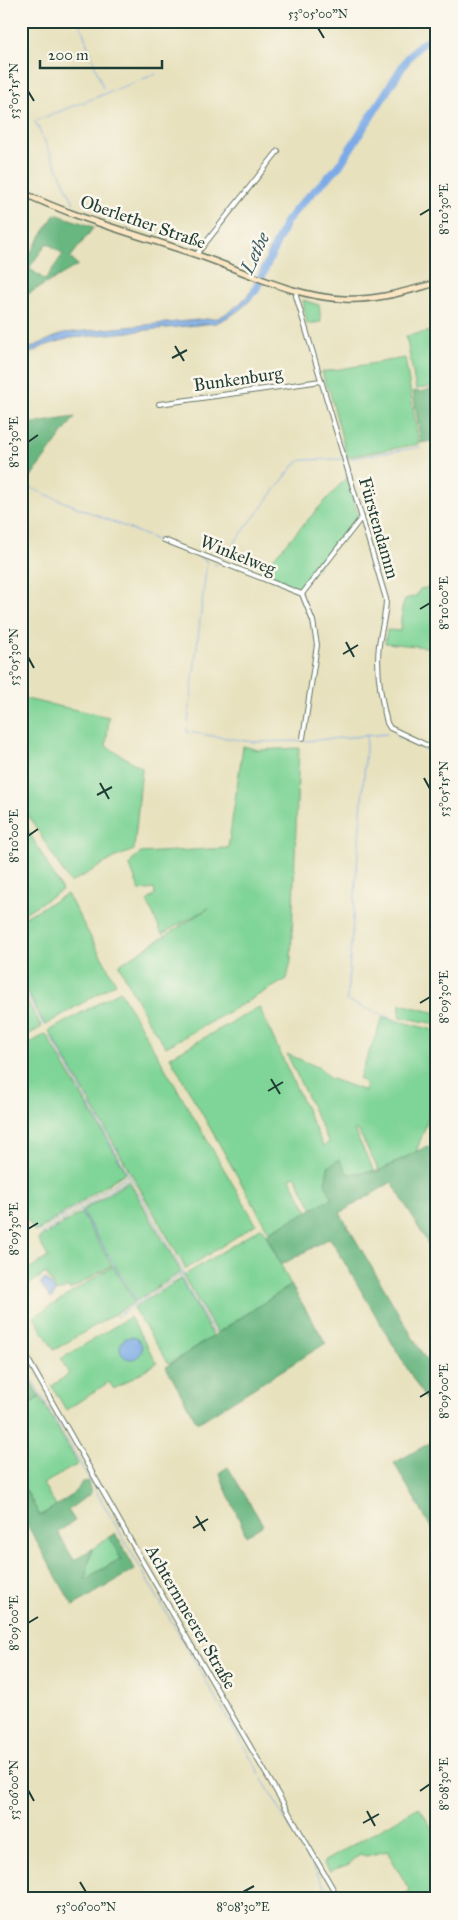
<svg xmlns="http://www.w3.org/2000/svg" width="458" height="1920" font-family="'IM FELL Great Primer',serif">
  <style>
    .green { fill: #7fd497; stroke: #4f8866 }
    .forest { fill: #67b680; stroke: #437a5a; fill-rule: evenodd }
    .water { fill: #7caae6; stroke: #4e748d }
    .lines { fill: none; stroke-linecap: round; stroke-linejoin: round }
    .stream { stroke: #7caae6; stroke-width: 1 }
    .river { stroke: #7caae6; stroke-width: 8 }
    .street-casing { stroke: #657664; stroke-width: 6 }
    .secondary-casing { stroke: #657664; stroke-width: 8 }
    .street { stroke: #fff; stroke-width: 4 }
    .secondary { stroke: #fbe6c4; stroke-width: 5 }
    .ticks { fill: none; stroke: #1f3d34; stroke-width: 2 }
    .labels { text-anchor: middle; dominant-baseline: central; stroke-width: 5; stroke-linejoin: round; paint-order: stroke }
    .street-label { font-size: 18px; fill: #1f3d34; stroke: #fbf7ec }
    .water-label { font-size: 19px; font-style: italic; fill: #3b5e69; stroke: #fbf7ec }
    .neatline { fill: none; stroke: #1f3d34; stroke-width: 2 }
    .ticks-label { font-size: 12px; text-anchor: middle; fill: #1f3d34 }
  </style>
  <rect width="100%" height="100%" fill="#fbf7ec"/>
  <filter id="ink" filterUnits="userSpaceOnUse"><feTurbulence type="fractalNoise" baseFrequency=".02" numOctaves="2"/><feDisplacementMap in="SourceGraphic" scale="10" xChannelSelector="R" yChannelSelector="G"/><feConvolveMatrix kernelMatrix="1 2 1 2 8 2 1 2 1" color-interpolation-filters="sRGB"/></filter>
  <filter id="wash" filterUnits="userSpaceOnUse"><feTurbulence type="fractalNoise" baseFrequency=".0096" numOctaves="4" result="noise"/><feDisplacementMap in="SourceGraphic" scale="20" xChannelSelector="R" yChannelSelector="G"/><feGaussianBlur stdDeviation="1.12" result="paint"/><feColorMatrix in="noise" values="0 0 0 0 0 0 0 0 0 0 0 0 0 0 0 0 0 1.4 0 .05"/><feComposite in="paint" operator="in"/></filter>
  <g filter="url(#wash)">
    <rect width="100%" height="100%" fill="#e7e1bd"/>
    <path class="green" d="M303 300 319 305 321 322 307 324Z
      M437 330V386L416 389 406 336Z
      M405 358 419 444 347 457 329 389H327L322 372Z
      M347 477 358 516 299 590 256 572 262 570Z
      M437 586V648L385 643 387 630 400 631 402 609 405 599 416 596 420 589Z
      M21 698 109 717 106 746 142 768 134 850 116 857 70 883 22 805 30 791 23 783 21 784Z
      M243 746 258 750 299 748 291 961 287 979 166 1047 146 1018 119 965 209 908 162 934 147 901 155 895 154 889 140 891 130 866 133 859 141 853 228 848Z
      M21 818 62 890 21 915Z
      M67 894 116 983 45 1025 21 981V919Z
      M21 991 42 1027 21 1039Z
      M120 991 256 1224 186 1269 49 1031Z
      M400 1004 437 1013V1024L400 1017Z
      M259 1007 323 1146 329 1143 287 1054 320 1068 329 1078 365 1091V1083L359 1078 383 1017 437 1031V1094L416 1152 379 1171 358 1130H354L374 1171 348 1174 339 1159 332 1198 313 1209 295 1176 290 1178 308 1212 269 1232 170 1057Z
      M46 1034 126 1172 35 1232 21 1210V1048Z
      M129 1181 181 1272 136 1301 82 1211Z
      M81 1213 112 1265 70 1290 69 1287 57 1292 46 1273 21 1290V1275L48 1257 38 1239Z
      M262 1227 291 1285 217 1333 183 1276Z
      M113 1266 135 1302 54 1350 34 1317Z
      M181 1279 213 1336 169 1364 133 1308Z
      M130 1317 157 1363 114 1389 109 1382 66 1410 52 1386 69 1374 61 1359Z
      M40 1397 78 1464 43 1484 56 1506 39 1516 26 1490 21 1491V1409Z
      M109 1537 121 1558 85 1579 92 1549Z
      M419 1807 437 1837V1899H396L410 1891 387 1851 366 1856 360 1854 349 1864 330 1871 323 1862Z"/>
    <path class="forest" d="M55 214 94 227 70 258 78 265 21 298V267ZM47 243 63 254 45 280 29 268Z
      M437 388V440L421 443 413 391 420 392Z
      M75 417 26 483 21 480V425Z
      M427 1146 437 1149V1259L392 1182 340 1213 437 1379V1419L330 1238 281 1265 266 1234 332 1198 325 1183 328 1167 339 1159 348 1174 379 1171Z
      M291 1285 326 1343 201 1421H196L166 1367Z
      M26 1374 40 1397 21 1409V1376Z
      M437 1439V1538L394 1463Z
      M228 1467 263 1525 246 1536C241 1521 221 1482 220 1472Z
      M88 1481 91 1493 68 1510 75 1521 57 1532 74 1560 92 1549 85 1579 121 1559 109 1537 115 1533 135 1569 73 1606 21 1514V1491L26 1490 40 1516 71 1496 83 1482Z"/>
    <path class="water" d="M258 282 263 284C250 303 237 314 216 323L70 338 44 346 21 358V352L64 333 218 318C236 309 246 299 258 282Z
      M46 1279 56 1292 51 1299 40 1283Z
      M120 1348a11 11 0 1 1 22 0a11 11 0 1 1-22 0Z"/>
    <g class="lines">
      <path class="stream" d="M79 21 103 88
        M74 203 35 121 156 74
        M347 459 420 447
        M21 484 193 555
        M221 560 295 464 302 460 343 459
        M214 564 217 565
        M188 722 207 561 199 557
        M187 728V732L253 742 301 741
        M367 735 347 998V1001L396 1020
        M394 735 437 755
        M305 741 387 734
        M21 986 44 1025
        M50 1035 184 1273 116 1317
        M80 1210 137 1302
        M38 1232 128 1175
        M40 1236 130 1178
        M180 1276 214 1333
        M21 1360 92 1484
        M94 1488 260 1774
        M262 1779 332 1899"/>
      <path class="river" d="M255 291 286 222 299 206 339 166 408 58 420 45 437 36"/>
    </g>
  </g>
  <g filter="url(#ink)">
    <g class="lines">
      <g class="street-casing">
        <path id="street" d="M196 255 278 151
          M297 290 296 296 386 599C386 615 381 629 379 645 376 669 381 699 387 723L390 728 437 750
          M159 404 321 381
          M164 540 302 594
          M303 738 317 645 313 621 302 594 362 517
          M21 1347 137 1552 339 1899"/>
      </g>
      <g class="secondary-casing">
        <path id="secondary" d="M21 192C79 220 143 236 203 257 248 273 295 297 344 299 376 301 406 291 437 283"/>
      </g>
      <use href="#street" class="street"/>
      <use href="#secondary" class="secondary"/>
    </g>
  </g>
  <path class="ticks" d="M318 28 324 38M28 91 34 101M420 215 430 209M175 346 184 361M172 358 187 350M28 442 38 435M420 609 430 603M346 642 354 657M343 654 358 645M28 657 34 668M424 778 430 789M100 783 109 799M97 795 112 787M28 836 38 829M420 1003 430 997M271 1079 280 1094M268 1091 283 1082M28 1229 38 1223M420 1397 430 1391M196 1516 205 1531M193 1528 208 1519M28 1623 38 1617M28 1790 34 1801M420 1791 430 1784M367 1811 375 1826M363 1823 379 1814M80 1882 86 1892M243 1892 254 1886"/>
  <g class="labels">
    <g class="street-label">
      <text transform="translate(143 222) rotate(19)">Oberlether Straße</text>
      <text transform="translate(238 379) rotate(-8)">Bunkenburg</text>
      <text transform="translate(379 528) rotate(74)">Fürstendamm</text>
      <text transform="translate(238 555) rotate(22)">Winkelweg</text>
      <text transform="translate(191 1617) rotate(60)">Achternmeerer Straße</text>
    </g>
    <g class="water-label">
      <text transform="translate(255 253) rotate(-65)">Lethe</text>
    </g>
  </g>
  <rect width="458" height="1920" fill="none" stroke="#fbf7ec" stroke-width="55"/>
  <path d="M40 60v8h122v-8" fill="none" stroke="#1f3d34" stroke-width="2.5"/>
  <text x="48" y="60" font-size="15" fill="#1f3d34" stroke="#fbf7ec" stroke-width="4" paint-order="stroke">200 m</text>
  <rect x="28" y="28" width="402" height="1864" class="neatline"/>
  <g class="ticks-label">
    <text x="318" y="18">53°05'00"N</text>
    <text transform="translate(14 91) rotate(-90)" y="4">53°05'15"N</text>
    <text transform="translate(444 209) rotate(-90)" y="4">8°10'30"E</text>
    <text transform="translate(14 442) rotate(-90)" y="4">8°10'30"E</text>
    <text transform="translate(444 603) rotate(-90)" y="4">8°10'00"E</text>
    <text transform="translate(14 657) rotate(-90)" y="4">53°05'30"N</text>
    <text transform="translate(444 789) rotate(-90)" y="4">53°05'15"N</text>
    <text transform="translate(14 836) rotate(-90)" y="4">8°10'00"E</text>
    <text transform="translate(444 997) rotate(-90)" y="4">8°09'30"E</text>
    <text transform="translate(14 1229) rotate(-90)" y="4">8°09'30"E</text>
    <text transform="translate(444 1391) rotate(-90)" y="4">8°09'00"E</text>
    <text transform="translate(14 1623) rotate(-90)" y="4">8°09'00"E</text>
    <text transform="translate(444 1784) rotate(-90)" y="4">8°08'30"E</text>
    <text transform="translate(14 1790) rotate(-90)" y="4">53°06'00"N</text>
    <text x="86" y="1911">53°06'00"N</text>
    <text x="243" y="1911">8°08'30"E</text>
  </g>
</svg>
